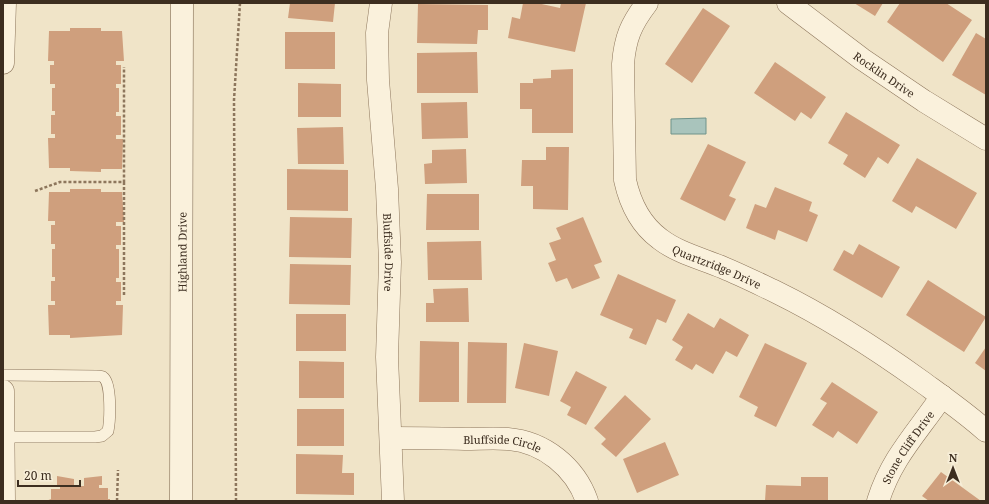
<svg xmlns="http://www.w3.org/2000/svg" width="989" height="504" font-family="'Noto Serif',serif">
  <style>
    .water { fill: #a9c4bc; stroke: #6f938a }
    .building { fill: #cf9f7d }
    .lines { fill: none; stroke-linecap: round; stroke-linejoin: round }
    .lane-casing { stroke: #8d765c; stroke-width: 12 }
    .street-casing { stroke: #8d765c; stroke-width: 23 }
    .secondary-casing { stroke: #6f573f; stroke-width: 23 }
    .path { stroke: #8d765c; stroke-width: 2.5; stroke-dasharray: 3 2; stroke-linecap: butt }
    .lane { stroke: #faf1dc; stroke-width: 11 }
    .street { stroke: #faf1dc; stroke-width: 22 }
    .secondary { stroke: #faf1dc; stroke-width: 22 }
    .labels { text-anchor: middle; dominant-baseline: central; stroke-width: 3.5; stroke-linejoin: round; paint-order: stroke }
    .street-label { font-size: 11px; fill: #3d2e20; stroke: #f7eed8 }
  </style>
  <rect width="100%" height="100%" fill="#f0e4c8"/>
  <path class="water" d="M706 118V134H671V119Z"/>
  <path class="building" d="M290 3H335L333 22 288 18Z
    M523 3H537L560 8 561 3H586L575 52 508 38 512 17 520 19Z
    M854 3H883L875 16Z
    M900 3 935 4 946 3 972 20 943 62 887 22Z
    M418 4 488 5V30H478L477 44 417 43Z
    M703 8 730 26 692 83 665 64Z
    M70 28H101V31H122L124 61H116V65H121V84H116V88H119V112H116V116H121V135H116V139H123L122 169H101V172L70 171V168H49L48 138H55V134H51V115H55V111H52V88H55V84H50V65H54V61H48L49 31H70Z
    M285 32H335V69H285Z
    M976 33 986 39V95L952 75Z
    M477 52 478 93H417V53Z
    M775 62 826 97 811 119 801 112 795 121 754 93Z
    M573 69V133H532V109H520V83H533V79L551 78V70Z
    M298 83 341 84V117H298Z
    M467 102 468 138 422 139 421 103Z
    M846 112 900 145 888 164 878 157 865 178 843 164 848 155 828 143Z
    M343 127 344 164H298L297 128Z
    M708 144 746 162 729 196 736 199 725 221 680 199Z
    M546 147H569L568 210 533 209V186H521L522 160H546Z
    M466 149 467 183 425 184 424 164 432 163V150Z
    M917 158 977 193 956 229 916 206 912 213 892 201Z
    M287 169 348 170V211L287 210Z
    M775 187 812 202 809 211 818 215 807 242 778 230 775 240 746 228 755 204 766 208Z
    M70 189H101V192H122L124 222H116V226H121V245H116V249H119V278H116V282H121V301H116V305H123L122 335 70 338V335H49L48 305H55V301H51V281H55V277H52V249H55V244H51V225H55V221H48L49 192H70Z
    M427 194H479V230H426Z
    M290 217 352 218 351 258 289 257Z
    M583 217 602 262 594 265 600 278 572 289 567 278 556 282 548 263 556 260 549 243 561 239 556 228Z
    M481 241 482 280H428L427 242Z
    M859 244 900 267 882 298 833 270 844 250 853 255Z
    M290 264 351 265 350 305 289 304Z
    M618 274 676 300 666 323 657 319 646 345 629 338 633 329 600 315Z
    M928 280 986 317 964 352 906 315Z
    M468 288 469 322H426V303H434L433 289Z
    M688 313 714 328 720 318 749 335 737 357 726 351 713 374 696 364 692 370 675 360 683 347 672 340Z
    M296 314H346V351H296Z
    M420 341 459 342V402H419Z
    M468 342 507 343 506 403H467Z
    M524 343 558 351 549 396 515 388Z
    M765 343 807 363 776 427 754 416 758 407 739 397Z
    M986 347V371L975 363Z
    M299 361 344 362V398H299Z
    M576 371 607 387 586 425 567 415 571 407 560 401Z
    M832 382 878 412 857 444 838 431 833 438 812 425 827 403 820 399Z
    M625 395 651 419 616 457 601 444 606 439 594 428Z
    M297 409H344V446H297Z
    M665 442 679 475 637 493 623 459Z
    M296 454 343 455 342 473H354V495L296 494Z
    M941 472 981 501H929L922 496Z
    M57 476 74 479V486H84V478L102 476V485H99V488H108V499H110V501H46L51 499V489H60V485H57Z
    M801 477H828V501H765L766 485 801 486Z"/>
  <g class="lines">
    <g class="lane-casing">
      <path id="lane" d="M3 375 97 376C99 376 102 376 103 377 112 383 110 421 108 431L102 436 95 437H4"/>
    </g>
    <g class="street-casing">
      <g id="street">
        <path id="s1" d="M381 3 377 33 378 80 387 189 390 262 387 357 393 501"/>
        <path id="s2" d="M647 3C631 24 625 38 623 64L625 180C630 203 641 225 660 239 678 253 703 259 724 268 741 275 759 284 776 292 827 317 875 348 921 381 943 397 966 413 986 431"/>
        <path id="s3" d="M788 3 862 59 924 101 986 139"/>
        <path d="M3 63 5 3"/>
        <path d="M3 391 4 501"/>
        <path id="s4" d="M392 438C416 438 440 438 465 439 479 439 494 438 508 439 544 442 575 467 587 501"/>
        <path id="s5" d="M878 501C892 457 917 433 942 396"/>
      </g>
    </g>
    <g class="secondary-casing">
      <g id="secondary">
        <path id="s6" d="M181 501 182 3"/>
      </g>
    </g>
    <path class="path" d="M124 182V295
      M35 191 60 182H124V67
      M117 501 118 470
      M236 501 234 100 240 3"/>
    <use href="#lane" class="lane"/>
    <use href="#street" class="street"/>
    <use href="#secondary" class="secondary"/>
  </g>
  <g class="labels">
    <g class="street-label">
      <text stroke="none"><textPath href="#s3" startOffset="120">Rocklin Drive</textPath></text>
      <text stroke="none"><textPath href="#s6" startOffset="249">Highland Drive</textPath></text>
      <text stroke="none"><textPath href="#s1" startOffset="250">Bluffside Drive</textPath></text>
      <text stroke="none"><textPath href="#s2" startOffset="316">Quartzridge Drive</textPath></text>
      <text stroke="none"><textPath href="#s4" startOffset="111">Bluffside Circle</textPath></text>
      <text stroke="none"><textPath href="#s5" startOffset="62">Stone Cliff Drive</textPath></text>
    </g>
  </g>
  <rect width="989" height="504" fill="none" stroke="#3d2e20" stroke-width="8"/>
  <g transform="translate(953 468)" stroke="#f7eed8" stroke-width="3" paint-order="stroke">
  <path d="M0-3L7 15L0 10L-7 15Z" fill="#3d2e20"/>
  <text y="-6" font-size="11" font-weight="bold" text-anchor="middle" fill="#3d2e20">N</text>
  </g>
  <path d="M18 480v6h62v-6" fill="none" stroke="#3d2e20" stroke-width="2"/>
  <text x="24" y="480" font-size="12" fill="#3d2e20" stroke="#f7eed8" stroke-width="3" paint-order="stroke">20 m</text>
</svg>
